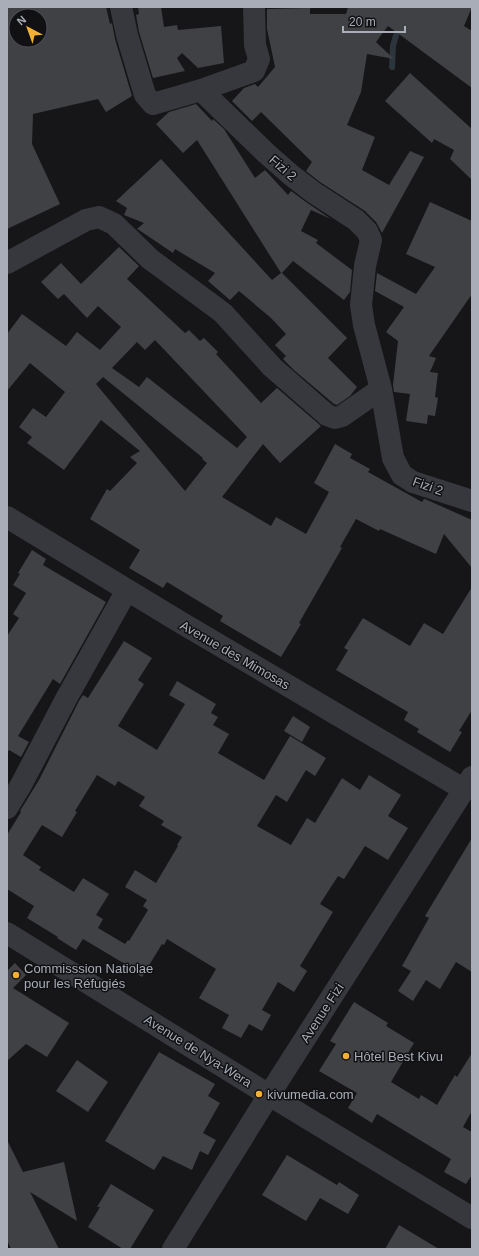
<svg xmlns="http://www.w3.org/2000/svg" width="479" height="1256" font-family="Helvetica,sans-serif">
  <style>
    .lines { fill: none; stroke-linecap: round; stroke-linejoin: round }
    .stream { stroke: #2c353c; stroke-width: 6 }
    .building { fill: #404145; fill-rule: evenodd }
    .minor { stroke: #37383d; stroke-width: 22 }
    .poi-dot { fill: #f2b134; stroke: #111113; stroke-width: 1.5 }
    .labels { text-anchor: middle; dominant-baseline: central; stroke-width: 3; stroke-linejoin: round; paint-order: stroke }
    .street-label { font-size: 13px; fill: #a8adb8; stroke: #111113 }
    .poi-label { font-size: 13px; fill: #a8adb8; stroke: #111113; text-anchor: start }
  </style>
  <rect width="100%" height="100%" fill="#161618"/>
  <g class="lines">
    <path class="stream" d="M392 67 393 46 399 25"/>
  </g>
  <path class="building" d="M7 7H106L110 24 112 23 115 39 132 96 106 112 98 99 33 114 32 144 60 204 7 229ZM16 16H40V40H16Z
    M138 7H161L164 27 177 25 178 30 221 26 224 63 198 68 182 53 177 58 185 71 153 78 139 32 136 15 139 14Z
    M348 7H472L464 26 472 31V88L388 26 376 42 394 59 367 54 361 92 347 125 375 137 362 170 389 185 410 151 424 157 382 233 376 222 365 211 320 182 306 171 312 162 261 112 252 121 232 101 244 88 255 84 258 87 275 67 267 29V9L310 8V14H346Z
    M410 73 472 129V180L450 159 454 150 434 139 432 143 385 101Z
    M196 104 212 121 213 119 224 129 255 178 265 170 288 195 291 191 306 202 331 219 311 210 301 231 318 240 316 243 352 270 350 292 344 300 293 261 282 273 347 338 328 358 357 387 350 396 337 405 334 404 295 371 283 359 286 356 275 345 286 334 271 318 239 291 230 300 208 281 215 273 175 249 173 253 139 230 137 229 144 223 124 215 127 208 116 201 161 159 272 280 281 273 197 140 183 153 156 124 169 112Z
    M430 202 472 221V294L429 356 436 358 430 372 438 373 435 397 438 398 435 416 428 415 427 424 406 421 410 394 394 392 393 385 398 341 386 332 404 307 375 291 377 273 416 294 435 267 406 254Z
    M119 247 139 266 127 279 185 333 189 330 200 341 204 338 218 352 216 354 261 403 277 388 321 426 280 463 263 444 222 497 271 526 276 517 306 534 329 492 314 483 335 444 352 454 350 458 370 469 368 472 422 502 424 499H425L472 520V568L444 534 436 554 380 529 379 531 356 519 340 547 342 548 299 623 301 624 281 657 220 621 223 616 167 582 163 588 129 568 140 550 90 519 107 489 110 491 137 463 130 457 140 451 101 420 64 470 27 443 32 437 19 427 33 408 46 417 65 392 30 363 7 391V334L22 314 66 346 77 332 100 350 121 327 98 306 87 318 64 294 58 299 41 282 61 263 81 284ZM155 340 247 437 237 448 147 377 139 387 112 368 137 342 145 350ZM103 377 203 458 202 459 207 463 185 491 96 384Z
    M32 550 46 559 43 565 106 602 60 684 53 679 18 736 29 742 21 757 9 750 7 753V636L19 618 13 614 26 593 13 585 20 574 18 573Z
    M472 587V710L459 731 462 732 450 752 417 732 419 729 404 720 408 712 336 670 348 650 344 648 363 618 410 646 424 623 443 634Z
    M124 641 152 658 138 680 144 684 118 726 157 750 185 704 169 695 177 681 216 704 211 713 218 717 213 725 229 734 218 753 264 780 290 736 326 758 315 776 306 770 287 802 276 795 257 826 291 845 307 818 315 823 342 778 360 790 369 775 401 795 388 816 408 828 388 860 365 846 344 879 338 876 320 904 333 912 300 966 307 971 294 992 278 982 262 1010 271 1015 262 1031 249 1024 241 1038 222 1028 229 1015 199 998 216 969 167 939 164 945 162 944 142 977 124 966 125 964 83 939 76 950 57 938 58 937 27 918 34 906 7 889V835L21 812 20 811 39 780 79 701 83 695 88 698ZM97 775 115 786 118 781 145 797 139 806 164 821 161 825 182 837 177 845 178 846 156 883 135 870 125 887 147 900 143 906 148 910 129 941 128 940 125 944 98 928 103 919 96 915 109 894 83 878 74 892 39 870 41 867 23 855 42 825 62 837 77 812 75 811Z
    M293 716 310 727 302 742 284 731Z
    M472 838V972L456 962 440 989 426 980 413 1001 398 991 411 971 402 966 429 918 425 916Z
    M15 963 26 975 13 988 69 1023 47 1057 26 1044 7 1061V971Z
    M354 1002 388 1023 386 1026 414 1043 391 1082 419 1099 421 1095 437 1105 455 1075 457 1077 472 1053V1111L463 1127 472 1132V1175L466 1184 444 1172 451 1159 377 1114 372 1123 348 1108 357 1093 319 1071 336 1044 330 1041Z
    M159 1052 215 1084 208 1096 220 1103 203 1133 216 1140 208 1155 200 1151 192 1170 163 1156 154 1170 105 1141Z
    M77 1060 108 1082 88 1112 56 1091Z
    M7 1140 23 1172 64 1162 77 1221 30 1192 59 1249H11L7 1240Z
    M287 1155 337 1185 339 1182 359 1195 348 1214 320 1198 306 1221 262 1195Z
    M111 1184 154 1210 130 1249H123L88 1227 100 1207H97Z
    M399 1225 439 1249H385Z"/>
  <g class="lines">
    <path class="minor" d="M121 7 127 35 145 95 153 104 201 90 266 153 291 175 313 192 356 220 367 231 371 240 365 266 361 305 364 325 381 389 393 458 402 475 413 482 472 501
      M201 90 254 71 259 59 255 45 254 7
      M7 263 86 220 99 217 114 224 150 259 223 313 272 367 327 415 335 418 342 416 381 389
      M7 517 180 622 465 790
      M7 808 21 785 66 699 127 590
      M7 933 269 1095 472 1218
      M173 1249 269 1095 472 777"/>
  </g>
  <g class="poi-dot">
    <circle cx="16" cy="975" r="4"/>
    <circle cx="346" cy="1056" r="4"/>
    <circle cx="259" cy="1094" r="4"/>
  </g>
  <g class="labels">
    <g class="street-label">
      <text transform="translate(283 168) rotate(41)">Fizi 2</text>
      <text transform="translate(428 486) rotate(20)">Fizi 2</text>
      <text transform="translate(235 655) rotate(30)">Avenue des Mimosas</text>
      <text transform="translate(322 1013) rotate(-57)">Avenue Fizi</text>
      <text transform="translate(198 1051) rotate(32)">Avenue de Nya-Wera</text>
    </g>
    <g class="poi-label">
      <text x="24" y="968">Commisssion Natiolae<tspan x="24" dy="15">pour les Réfugiés</tspan></text>
      <text x="354" y="1056">Hôtel Best Kivu</text>
      <text x="267" y="1094">kivumedia.com</text>
    </g>
  </g>
  <rect width="479" height="1256" fill="none" stroke="#a8adb8" stroke-width="16"/>
  <g transform="translate(28 28) rotate(319)"><circle r="19" fill="#111113" stroke="#4d4f55"/>
  <path d="M0-3L7 15L0 10L-7 15Z" fill="#f2b134"/>
  <text y="-6" font-size="11" font-weight="bold" text-anchor="middle" fill="#a8adb8">N</text>
  </g>
  <path d="M343 26v6h62v-6" fill="none" stroke="#a8adb8" stroke-width="2"/>
  <text x="349" y="26" font-size="12" fill="#a8adb8" stroke="#111113" stroke-width="3" paint-order="stroke">20 m</text>
</svg>
